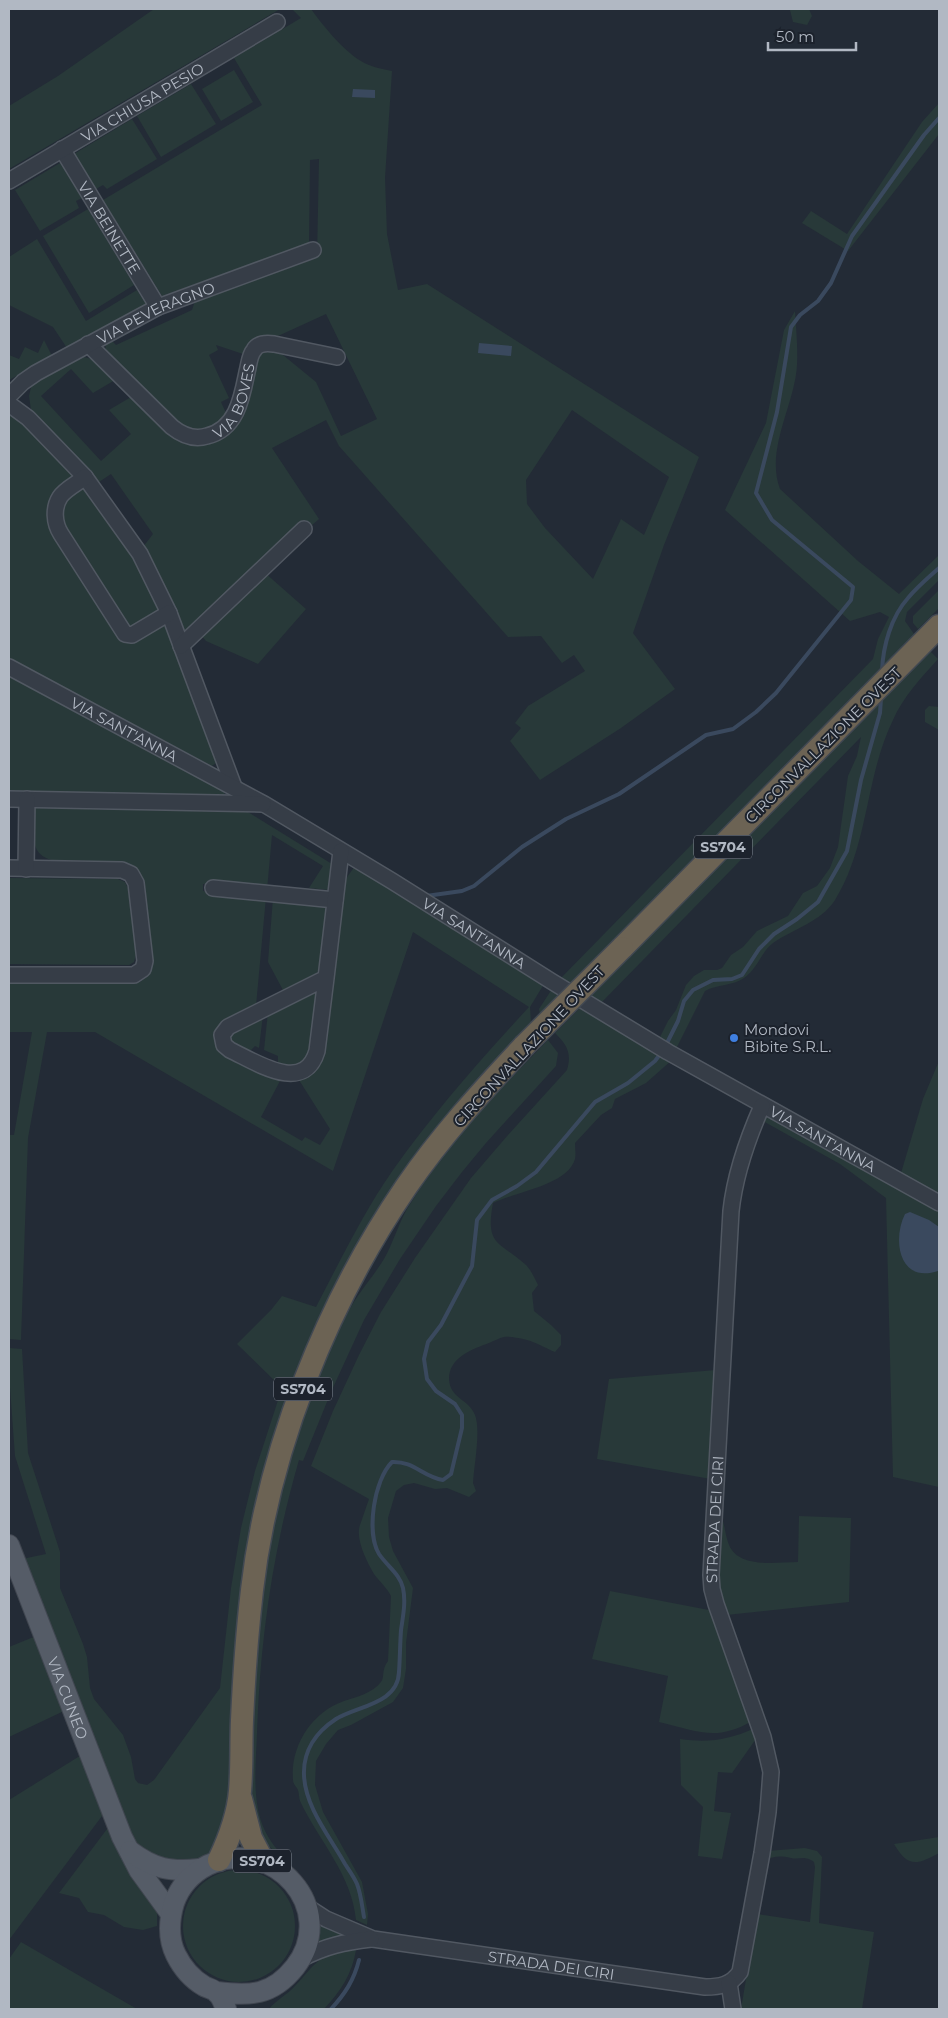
<svg xmlns="http://www.w3.org/2000/svg" width="948" height="2018" font-family="Montserrat,sans-serif">
  <style>
    .green { fill: #283939; fill-rule: evenodd }
    .water { fill: #3a495e }
    .lines { fill: none; stroke-linecap: round; stroke-linejoin: round }
    .stream { stroke: #3a495e; stroke-width: 4 }
    .minor-casing { stroke: #515862; stroke-width: 18 }
    .major-casing { stroke: #404650; stroke-width: 22 }
    .highway-casing { stroke: #414852; stroke-width: 25 }
    .minor { stroke: #363d47; stroke-width: 15 }
    .major { stroke: #555c67; stroke-width: 20 }
    .highway { stroke: #6c6354; stroke-width: 22 }
    .highway-bridge-casing { stroke: #414852; stroke-width: 25; stroke-linecap: butt }
    .highway-bridge { stroke: #6c6354; stroke-width: 22 }
    .shop-dot { fill: #3f7fe0; stroke: #1c222c; stroke-width: 2 }
    .labels { text-anchor: middle; dominant-baseline: central; stroke-width: 4; stroke-linejoin: round; paint-order: stroke }
    .shield { fill: #1c222c; stroke: #848b96; stroke-width: 1 }
    .shield-label { font-size: 14px; font-weight: bold; fill: #b1b8c3 }
    .street-label { font-size: 15px; fill: #b1b8c3; stroke: #1c222c }
    .poi-label { font-size: 15px; fill: #b1b8c3; stroke: #1c222c; text-anchor: start }
  </style>
  <rect width="100%" height="100%" fill="#232b36"/>
  <path class="green" d="M154 9H280L9 169V106L58 76Z
    M292 9H311C324 27 348 57 369 65 376 68 384 69 392 71L385 178 387 234 398 290 427 284 699 457 664 545 633 633 675 689 621 728 540 780 510 741 521 728 515 723 528 706 585 671 574 655 562 663 541 636 508 637 339 446 326 420 272 448 319 519 184 637 143 547 153 534 111 474 99 482 31 410 29 396 32 383 81 357C95 356 106 371 115 380L93 393 71 369 41 396 101 461 131 434 109 410 131 397C153 418 181 458 217 440 228 434 238 424 244 413 253 396 251 375 258 357L262 353 274 351 283 355 316 382 341 436 377 419 326 314 278 336 265 335 256 338 246 346 243 354 216 345 218 350 209 355 229 398 221 402 226 413C212 432 198 433 178 423L106 351C105 346 105 342 110 339L116 345 192 310 195 301 317 258 319 159 310 160 309 243 162 296 103 200 262 105 234 58 301 18ZM572 410 669 477 644 535 621 519 593 579 545 528 527 504 526 480Z
    M787 9H809L812 16 807 25 793 22 790 10Z
    M234 70 253 102 221 121 202 89Z
    M191 84 216 124 161 157 137 116Z
    M939 103V134L848 251 802 223 811 211 847 234 922 122Z
    M132 119 157 159 107 189 103 185 96 189 74 154Z
    M60 163 82 198 76 201 79 208 40 231 15 190Z
    M88 209 134 285 89 313 43 236Z
    M37 239 86 321 137 290 146 304 67 348 53 327 9 305V257Z
    M795 311C796 329 798 347 797 365 795 404 765 450 780 489L858 561 899 594 939 555V580L907 612 905 621 914 634 570 985 560 979 873 659 878 639 889 617 880 612 850 621 725 510 766 423 784 330Z
    M44 340 52 356 9 380V355L19 359 25 347 38 353Z
    M9 413 32 432 78 478 52 515 122 638 165 619 215 760 216 763 212 766 9 659Z
    M83 483 131 552 163 613 131 632 59 520 62 503Z
    M264 572 306 609 258 664 206 641 200 634Z
    M939 590V608L918 629 913 623V616Z
    M930 651 938 659C921 678 903 697 893 720 865 777 869 845 835 900 821 922 793 929 773 943 761 952 757 970 744 978 733 986 717 984 705 991L676 1049 659 1039 668 1021 676 1010 686 985 694 976 704 970H717L722 968 731 955 743 947 757 931 788 916 803 893 817 886 830 868 838 847 848 776 857 756 861 737 601 1003 590 997Z
    M9 675 226 791 225 793 222 796 9 791Z
    M929 706 939 707V730L925 722V710Z
    M34 808 248 812 332 864 329 890 309 888 323 866 272 835 267 890 203 884V891L266 897 256 1006 217 1033 281 1079 261 1117 302 1141 305 1137 320 1145 330 1129 299 1080C313 1072 320 1065 324 1050L345 880 355 866 544 984 530 1007 531 1023 469 1089 416 1156 298 1373 231 1787 217 1849 201 1861H158L134 1841 22 1559 46 1554 15 1456 9 1374V1348L22 1349 28 1453 60 1552V1588L83 1644 87 1657 90 1688 94 1699 123 1735 131 1757 135 1779 138 1783 147 1785 154 1780 220 1688 231 1588 241 1528 255 1471 282 1388 237 1344 271 1310 282 1296 316 1307C340 1261 363 1213 393 1170 434 1112 481 1059 529 1007L413 932 333 1171 95 1032H47L28 1138 21 1340 9 1339V1135H14L32 1032H9V983L134 984 140 982 149 975 153 958 143 878 138 870 124 862 52 860C27 854 34 828 34 808Z
    M9 878 118 879 125 882 128 888 136 955 134 962 129 965 9 964Z
    M273 898 328 903 320 968 314 977 284 992 268 962Z
    M552 989 561 994 540 1014 539 1009Z
    M308 993 318 994 309 1057 296 1067 278 1066V1056L264 1050 268 1012Z
    M582 1006 672 1060 646 1083 615 1099 612 1108 601 1115 575 1143C575 1148 576 1154 575 1159 568 1185 515 1192 493 1203 485 1246 499 1241 526 1265 531 1270 535 1279 538 1285L532 1293 534 1311 551 1325 561 1335V1345L555 1352C545 1348 534 1341 523 1339 518 1338 509 1336 504 1337 499 1338 494 1341 489 1343 473 1349 449 1357 449 1379 450 1399 469 1399 475 1415 481 1431 474 1465 473 1483L476 1491 469 1497 447 1488 435 1489 414 1483 404 1485 396 1491 388 1518 389 1537 393 1551 413 1588 406 1643V1669L403 1688 393 1702 351 1725 338 1730 326 1744 316 1761 315 1785 323 1812 362 1882 368 1914 367 1925 356 1920C352 1875 319 1841 300 1801 299 1798 299 1793 298 1790 296 1786 293 1784 293 1780 290 1746 312 1712 344 1701 356 1697 373 1693 381 1682 385 1677 381 1670 388 1661L391 1596C387 1588 380 1582 374 1574 367 1562 355 1539 360 1525 363 1516 366 1508 369 1499L311 1466 333 1411 359 1355 381 1312 415 1258 471 1178 508 1135 567 1070C572 1053 567 1045 555 1033Z
    M263 1015 259 1048 255 1046 249 1052 231 1043 228 1035Z
    M548 1040 558 1053 556 1066 486 1143 462 1172 436 1206 400 1259 364 1320 331 1392 303 1461 299 1460C273 1549 260 1640 257 1733 256 1763 252 1796 262 1824 267 1837 275 1849 286 1858 245 1842 250 1775 251 1738 251 1709 254 1680 257 1651 259 1627 261 1602 264 1578 276 1493 308 1389 348 1312 358 1293 373 1277 384 1259 393 1243 398 1225 407 1209 445 1146 496 1093 548 1040Z
    M939 1061V1194L901 1173 923 1099Z
    M766 1116 939 1211V1487L893 1477 886 1198 840 1164 761 1120Z
    M716 1370 711 1479 597 1459 609 1379Z
    M721 1515C725 1525 725 1535 729 1545 739 1569 777 1562 798 1562L799 1516 851 1518 849 1602 726 1615 715 1581Z
    M610 1591 714 1611 752 1721C716 1742 698 1731 659 1722L668 1676 592 1659Z
    M36 1636 66 1710 9 1737V1647Z
    M755 1728 758 1736 732 1773 718 1772 714 1811 731 1813 722 1859 698 1856 703 1807 681 1785 680 1739C708 1743 729 1740 755 1728Z
    M83 1754 105 1812 9 1940V1800Z
    M110 1825 157 1911V1926L143 1930 124 1927 104 1915 88 1912 79 1898 59 1893Z
    M939 1837V1853C917 1865 908 1868 894 1844Z
    M805 1848 817 1851 822 1857 819 1923 874 1932 862 2009H741L757 1914 810 1922 815 1867 814 1862C804 1855 800 1860 791 1858 780 1856 778 1856 767 1859V1851Z
    M183 1926a56 56 0 1 1 112 0a56 56 0 1 1-112 0Z
    M318 1922 349 1936 316 1944Z
    M21 1942 137 2009H9V1959Z
    M347 1950H356C352 1974 341 1991 324 2009H269C276 2000 287 1995 295 1986 317 1963 314 1958 347 1950Z"/>
  <path class="water" d="M353 89 375 90V98L352 97Z
    M479 343 512 346 511 356 478 353Z
    M910 1212 929 1220 939 1227 938 1271C899 1284 892 1240 905 1214Z"/>
  <g class="lines">
    <path class="stream" d="M882 671C883 646 891 617 908 598 917 587 929 577 939 568
      M426 896 462 891 474 886 522 847 566 819 619 794 706 735 733 729 756 712 776 693 851 600 853 587 772 520 756 493 777 412 791 327 800 315 818 301 831 283 852 236 924 135 939 118
      M665 1047 678 1021 684 1001 693 990 713 980 732 979 742 975 759 949 774 934 797 919 818 902 847 851 861 780 880 713 881 698
      M364 1917C362 1906 361 1894 357 1884 354 1877 349 1870 345 1864 330 1837 305 1807 304 1775 303 1751 316 1732 336 1719 357 1706 398 1704 399 1672 400 1658 400 1644 401 1630 403 1616 406 1602 403 1588 400 1574 387 1566 379 1554 366 1532 374 1480 392 1462 414 1461 423 1477 443 1480L451 1474 462 1428V1415L455 1404 436 1391 427 1379 424 1359 428 1342 441 1325 472 1266 477 1220 492 1200 517 1186 536 1172 595 1102 628 1083 655 1061 661 1053
      M331 2009C345 1994 354 1980 359 1960"/>
    <g class="minor-casing">
      <g id="minor">
        <path id="s1" d="M62 149 158 307"/>
        <path id="s2" d="M9 181 277 22"/>
        <path id="s3" d="M88 344 172 427C182 435 194 440 207 436 237 429 242 397 247 372 249 365 249 356 254 350 258 343 267 343 274 344L337 357"/>
        <path id="s4" d="M9 396 23 382 36 373 158 307 313 250"/>
        <path d="M9 404 28 418 85 477 140 554 169 613 234 787"/>
        <path d="M85 477C78 483 65 489 60 497 53 508 54 523 61 534L125 634 132 635 169 613"/>
        <path d="M181 646 304 529"/>
        <path id="s5" d="M9 667 264 804 392 881 551 981 668 1052 939 1203"/>
        <path d="M9 799 263 804"/>
        <path d="M9 868 122 870 131 874 136 883 145 961 143 969 134 975H9"/>
        <path d="M26 869 27 799"/>
        <path d="M213 888 335 900"/>
        <path d="M326 978 317 1051C304 1095 256 1062 230 1050L224 1045 222 1035 228 1027 326 978 341 851"/>
        <path id="s6" d="M306 1906 326 1919 373 1939 705 1987C720 1987 731 1985 740 1972L762 1853 768 1812 771 1772 763 1737 716 1604 712 1589 711 1575 731 1211C735 1174 747 1140 762 1106"/>
        <path d="M301 1959C325 1946 345 1942 371 1939"/>
        <path d="M729 1983 733 2009"/>
      </g>
    </g>
    <g class="major-casing">
      <g id="major">
        <path id="s7" d="M9 1545 122 1837 139 1870 171 1914"/>
        <path d="M130 1851C154 1869 170 1872 199 1869"/>
        <path d="M217 1992C250 1996 272 1996 295 1967 340 1909 273 1834 208 1865 192 1873 180 1886 174 1903 169 1920 168 1939 176 1955 182 1967 192 1979 204 1986 207 1988 214 1989 217 1993 221 1996 224 2004 226 2009"/>
      </g>
    </g>
    <g class="highway-casing">
      <path id="highway" d="M622 948 939 626
        M241 1799 251 1838 263 1861
        M219 1860C229 1839 238 1815 240 1791 242 1768 241 1743 242 1720 244 1676 247 1633 252 1590 268 1450 327 1303 406 1187 441 1136 482 1091 524 1046"/>
    </g>
    <use href="#minor" class="minor"/>
    <use href="#major" class="major"/>
    <use href="#highway" class="highway"/>
    <g class="highway-bridge-casing">
      <path id="highway-bridge" d="M524 1046 622 948"/>
    </g>
    <use href="#highway-bridge" class="highway-bridge"/>
  </g>
  <circle class="shop-dot" cx="734" cy="1038" r="5"/>
  <g class="labels">
    <g class="shield">
      <rect x="694" y="835.5" width="58" height="23" rx="4"/>
      <rect x="274" y="1377.5" width="58" height="23" rx="4"/>
      <rect x="233" y="1849.5" width="58" height="23" rx="4"/>
    </g>
    <g class="shield-label">
      <text x="723" y="847">SS704</text>
      <text x="303" y="1389">SS704</text>
      <text x="262" y="1861">SS704</text>
    </g>
    <g class="street-label">
      <text stroke="none"><textPath href="#s2" startOffset="155">VIA CHIUSA PESIO</textPath></text>
      <text stroke="none"><textPath href="#s1" startOffset="92">VIA BEINETTE</textPath></text>
      <text stroke="none"><textPath href="#s4" startOffset="170">VIA PEVERAGNO</textPath></text>
      <text stroke="none"><textPath href="#s3" startOffset="204">VIA BOVES</textPath></text>
      <text stroke="none"><textPath href="#s5" startOffset="131">VIA SANT'ANNA</textPath></text>
      <text transform="translate(823 745) rotate(-45)">CIRCONVALLAZIONE OVEST</text>
      <text stroke="none"><textPath href="#s5" startOffset="536">VIA SANT'ANNA</textPath></text>
      <text transform="translate(529 1046) rotate(-47)">CIRCONVALLAZIONE OVEST</text>
      <text stroke="none"><textPath href="#s5" startOffset="941">VIA SANT'ANNA</textPath></text>
      <text stroke="none"><textPath href="#s6" startOffset="915">STRADA DEI CIRI</textPath></text>
      <text stroke="none"><textPath href="#s7" startOffset="164">VIA CUNEO</textPath></text>
      <text stroke="none"><textPath href="#s6" startOffset="255">STRADA DEI CIRI</textPath></text>
    </g>
    <g class="poi-label">
      <text x="744" y="1029">Mondovi<tspan x="744" dy="17">Bibite S.R.L.</tspan></text>
    </g>
  </g>
  <rect width="948" height="2018" fill="none" stroke="#b1b8c3" stroke-width="20"/>
  <path d="M768 42v8h88v-8" fill="none" stroke="#b1b8c3" stroke-width="2.5"/>
  <text x="776" y="42" font-size="15" fill="#b1b8c3" stroke="#1c222c" stroke-width="4" paint-order="stroke">50 m</text>
</svg>
